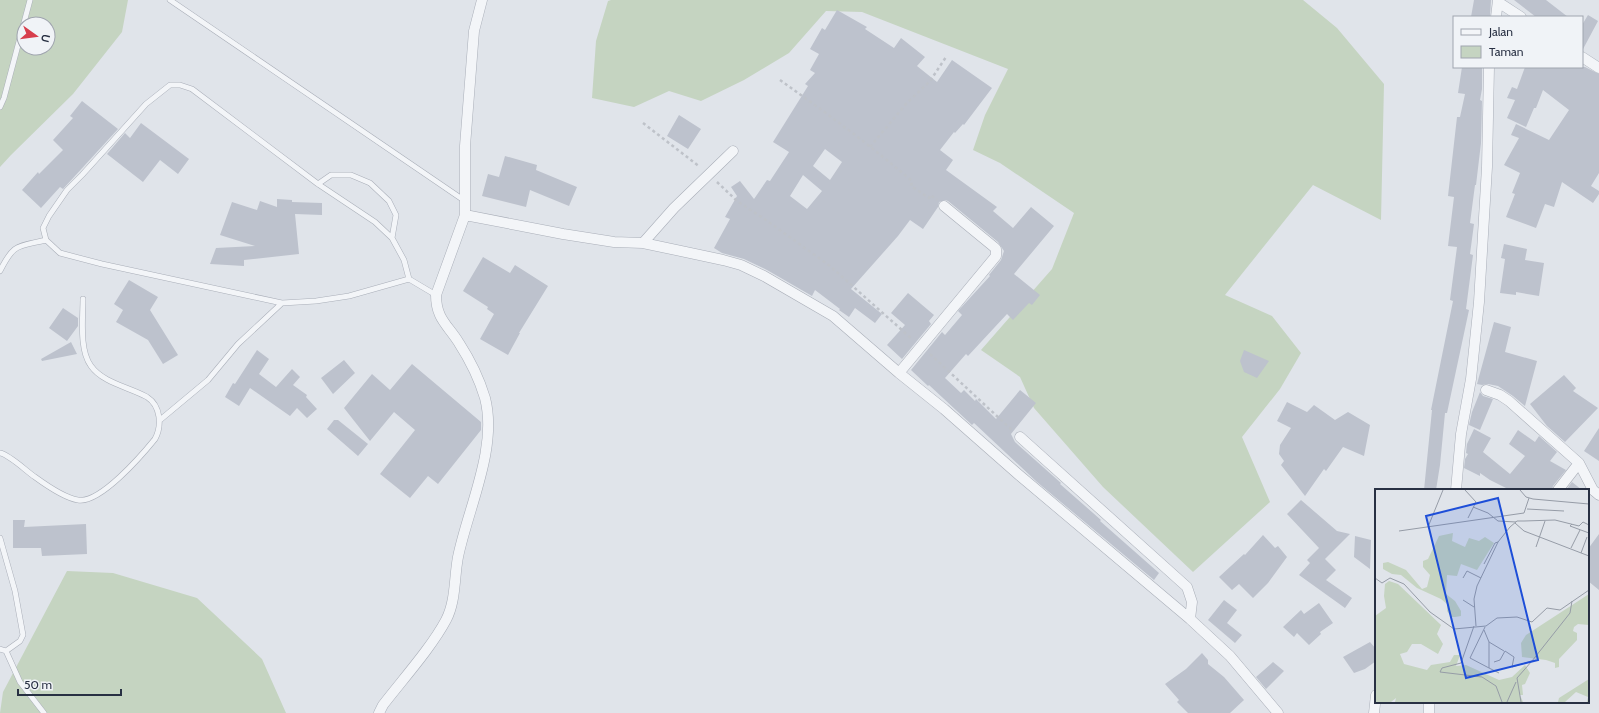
<svg xmlns="http://www.w3.org/2000/svg" width="1599" height="713" font-family="Cabin,sans-serif">
  <style>
    .green { fill: #c5d4c1; fill-rule: evenodd }
    .building { fill: #bdc2cd; fill-rule: evenodd }
    .lines { fill: none; stroke-linecap: round; stroke-linejoin: round }
    .lane-casing { stroke: #a9aeb8; stroke-width: 6 }
    .street-casing { stroke: #a9aeb8; stroke-width: 11 }
    .path { stroke: #bec2c9; stroke-width: 2.5; stroke-dasharray: 3 3; stroke-linecap: butt }
    .lane { stroke: #f3f5f8; stroke-width: 5 }
    .street { stroke: #f3f5f8; stroke-width: 10 }
    .inset-road { fill: none; stroke: #969ca7; stroke-width: 1 }
    .view { fill: #1d4ed8; fill-opacity: 0.15; stroke: #1d4ed8; stroke-width: 2 }
    .inset-edge { fill: none; stroke: #283043; stroke-width: 2 }
  </style>
  <rect width="100%" height="100%" fill="#e0e4ea"/>
  <path class="green" d="M0 0H128L122 32 73 94 11 155 0 167ZM24 24H48V48H24Z
    M611 0H1303L1337 28 1384 84 1381 220 1313 185 1225 295 1272 316 1301 353 1280 389 1242 437 1270 502 1193 572 1103 487 1034 408 1020 377 981 350 1052 269 1074 213 1000 163 973 150 985 115 1008 69 862 12 826 11 789 53 744 80 701 101 669 91 634 107 592 98 596 41 608 1Z
    M67 571 113 573 197 598 262 659 286 713H0L3 692Z"/>
  <path class="building" d="M1474 0H1491L1490 17H1471Z
    M1514 0H1546L1568 17H1536Z
    M837 10 867 27 865 29 894 48 901 38 925 57 917 66 937 82 952 60 992 88 964 125 963 124 955 133 954 132 940 150 953 160 946 170 997 207 993 211 1013 228 1031 207 1054 226 1014 274 1040 295 1032 305 1029 303 1013 320 1007 314 968 356 966 354 945 378 961 393 964 390 975 401 976 399 996 419 1020 390 1036 403 1011 434 1015 442 1061 483 1060 484 1101 520 1100 521 1159 573 1154 580 1037 482 974 423 972 425 929 385 928 386 911 370 942 332 945 335 962 315 958 311 990 276 989 275 1001 260 1004 251 998 242 948 201 945 200 939 202 938 207 923 229 910 220 898 236 851 289 882 314 875 323 855 308 849 317 839 310 840 309 815 290 812 296 767 270 744 259 722 253 714 248 730 219 725 217 737 196 731 187 740 181 754 199 767 180 770 181 789 152 773 142 808 86 805 84 815 73 810 70 819 54 810 49 822 28 825 30ZM825 149 842 162 830 180 813 166ZM803 175 822 191 807 209 790 196Z
    M1588 15 1598 21 1582 51V25Z
    M1462 67H1482V89L1480 100 1482 101 1481 143 1476 185H1475L1470 223 1474 224 1470 254 1473 255 1466 309 1469 310 1447 413H1445L1440 465 1436 490H1424L1432 410H1431L1453 301 1450 300 1457 247 1448 246 1454 197 1448 196 1457 117H1460L1465 94 1458 93Z
    M1525 67H1585L1599 74V173L1591 186 1599 191V194L1593 203 1562 182 1554 207 1545 204 1536 228 1506 217 1515 194 1512 193 1520 173 1504 165 1519 138 1511 135 1516 124 1549 140 1569 110 1543 90 1536 108H1534L1526 127 1507 118 1515 100 1507 98 1512 87 1517 89Z
    M82 101 118 129 63 189 60 187 41 208 22 190 38 172 39 174 63 150 53 140 73 118 70 116Z
    M679 115 701 129 688 149 667 136Z
    M141 123 189 159 178 174 160 160 143 182 107 154 125 133 130 138Z
    M505 156 537 165 536 170 577 187 569 206 530 190 526 207 482 196 488 174 499 177Z
    M277 199 292 200V202L322 203V215L295 214 299 254 244 260V266L210 264 216 248 255 246 220 235 232 202 257 210 260 201 277 207Z
    M1504 244 1527 249 1525 260 1544 263 1539 296 1516 292V295L1500 293 1505 259 1501 258Z
    M483 257 510 273 515 265 548 286 519 333H520L508 355 480 339 494 314 487 309 488 307 463 291Z
    M129 280 158 297 150 310 178 355 163 364 148 340 116 322 123 310 114 304Z
    M908 293 934 315 929 321 931 324 902 359 887 345 905 325 891 313Z
    M63 308 78 318V326L67 341 49 328Z
    M1494 322 1511 327 1505 352 1537 361 1525 406 1513 396 1498 386 1488 384 1482 385 1477 384Z
    M71 342 77 354 42 361 41 359Z
    M257 350 269 359 259 374 276 387 292 369 300 377 293 385 307 395 306 397 317 409 307 418 297 408 290 416 250 388 239 406 225 397 233 383 235 384Z
    M1244 350 1269 361 1257 378 1244 372 1240 361Z
    M344 360 355 373 333 394 321 378Z
    M412 364 481 422V430L438 484 428 476 410 498 380 474 415 430 394 412 370 441 344 408 372 374 390 390Z
    M1564 375 1576 388 1573 391 1598 408 1565 442 1547 426 1530 404Z
    M1480 392 1483 396 1493 399 1480 430 1469 425 1472 412Z
    M1287 402 1307 412 1314 405 1335 420 1348 412 1370 425 1364 456 1343 447 1326 471 1324 469 1305 496 1281 465 1284 461 1279 454 1280 445 1291 428 1277 421Z
    M334 420H338L368 444 358 456 327 429Z
    M1599 428V461L1584 451Z
    M1474 429 1491 438 1483 452 1510 474 1525 456 1509 444 1518 430 1535 442 1539 436 1557 452 1550 461 1566 470 1553 486 1552 490H1510L1490 480 1480 473V476L1464 468 1465 459 1468 454 1466 453 1467 444Z
    M1572 482 1582 490H1566Z
    M1301 500 1337 531 1350 534 1325 559 1336 570 1326 580 1352 598 1345 608 1299 575 1310 563 1307 560 1319 548 1287 514Z
    M13 520H25L24 527 86 524 87 554 42 556 41 548H13Z
    M1599 534V590L1588 581V549Z
    M1263 535 1275 548 1278 546 1287 557 1268 583 1253 598 1239 584 1232 590 1219 577 1244 554 1245 555Z
    M1355 536 1371 540 1370 569 1354 557Z
    M1224 600 1237 610 1227 623 1242 635 1235 643 1208 620Z
    M1319 603 1333 623 1320 632 1321 634 1309 645 1297 633 1294 637 1283 627 1301 610 1304 614Z
    M1370 642 1376 649V661L1365 669 1354 673 1343 657Z
    M1202 653 1208 660V664L1224 677 1244 700 1230 713H1188L1177 702 1179 700 1165 684 1186 669Z
    M1273 662 1284 671 1266 689 1256 677Z"/>
  <g class="lines">
    <g class="lane-casing">
      <path id="lane" d="M170 0 465 201
        M0 107 4 98 30 0
        M318 184 331 175H351L370 183 389 201 396 215 392 238
        M46 240 43 228 49 216 67 190 82 175 146 104 170 85H180L192 89 318 184 375 222 392 238 404 260 409 279 436 295
        M0 271C14 243 17 247 46 240L60 253 102 264 282 303
        M160 420 208 380 238 344 282 303 316 301 349 296 409 279
        M0 453C10 455 26 471 35 477 46 485 65 498 78 500 100 504 142 455 155 439 162 426 161 406 147 397 129 387 103 383 91 366 79 350 83 318 83 299
        M0 538 15 591 23 635 20 641 6 651 0 649
        M6 651 20 682 44 713"/>
    </g>
    <g class="street-casing">
      <path id="street" d="M1498 2 1521 17
        M1496 17 1498 0
        M1582 57 1599 68
        M465 215 563 234 614 242 643 243 723 260 741 265 764 276 833 316 899 373 944 409 1019 475 1190 619 1230 656 1278 713
        M643 243 674 208 733 151
        M899 373 996 256V249L994 247 944 206
        M1486 390 1500 395 1509 401 1579 463 1593 490 1599 495
        M1020 437 1187 587 1192 602 1190 619
        M1456 490 1461 434 1471 379 1479 302 1487 167 1489 67
        M1558 490 1579 463
        M1429 702V713
        M379 713 383 705C403 679 431 648 446 620 456 601 454 578 458 557 468 508 498 448 485 398 479 378 470 360 459 343 448 325 436 319 436 295L465 215V146L474 31 482 0
        M1374 713 1376 695"/>
    </g>
    <path class="path" d="M780 80C825 112 870 145 912 181L911 186 929 198 930 195 937 200
      M643 123 700 167
      M870 147 906 104 930 81 946 57
      M717 182 737 201 766 220 830 266 912 339
      M930 354 1013 431"/>
    <use href="#lane" class="lane"/>
    <use href="#street" class="street"/>
  </g>
  <g transform="translate(1375 489)">
    <rect width="214" height="214" fill="#e0e4ea"/>
    <path d="M78 44 77 52 90 58 94 49 104 52 110 48 119 54 102 81 86 75 82 87 72 86 71 105 80 112 86 122V127L80 128H76L72 122V115L66 110 42 99 26 86 17 85 8 80V74L13 73 31 81 47 100 52 98 55 86 48 78V72L53 70 64 47ZM14 92 23 95 66 136 62 145 68 155 63 165 46 155H37L32 163 25 165 29 175 52 181 56 176 75 173 79 166H85L81 177 91 176 124 191 137 188 150 176 155 184 150 195 147 196 148 206H145L148 213H20L21 209 16 213H0V127L11 119 9 107 10 95ZM214 105V136L203 135 199 138 198 142 202 144V151L184 170V178L180 179V174L171 171 147 168 146 154 151 146ZM214 190V213H212L213 208 201 203 190 213H183L184 209Z" fill="#c5d4c1"/>
    <path class="inset-road" d="M90 1 101 13 93 29M145 1 151 8 158 10 214 15M98 18 113 24 123 32 141 33M152 20 189 22M140 34 149 42 214 67M197 35 195 37 214 44M53 38 68 1M24 42 149 24 154 9M161 58 170 32M196 59 205 41M206 64 212 48M109 75 120 54 123 53M0 89 7 94 15 89 29 95 55 123 79 140 111 137 122 129 142 128 157 133 172 119 185 121 214 101M88 89 92 82 106 89M88 111 99 118M99 137 86 174 67 179 65 183 107 188 121 197 127 213M101 137 99 110 102 97 123 53 135 38 142 32H149L180 31 204 37 208 33 214 36M110 138 95 169 114 179M109 141 114 153 129 162M114 153V179L124 184M157 172 195 124 197 112M119 173 125 171 130 162 139 168 137 178 157 172 142 189 146 213M132 213 141 193"/>
    <path class="view" d="M123 9 163 171 91 189 51 27Z"/>
    <rect width="214" height="214" class="inset-edge"/>
  </g>
  <rect x="1453" y="16" width="130" height="52" fill="#f0f3f7" stroke="#a0a5af"/>
  <rect x="1461" y="29" width="20" height="6" fill="#f3f5f8" stroke="#a0a5af"/>
  <text x="1489" y="36" font-size="12" fill="#283043">Jalan</text>
  <rect x="1461" y="46" width="20" height="12" fill="#c5d4c1" stroke="#a0a5af"/>
  <text x="1489" y="56" font-size="12" fill="#283043">Taman</text>
  <g transform="translate(36 36) rotate(104)"><circle r="19" fill="#f0f3f7" stroke="#a0a5af"/>
  <path d="M0-3L7 15L0 10L-7 15Z" fill="#d73e4c"/>
  <text y="-6" font-size="11" font-weight="bold" text-anchor="middle" fill="#283043">U</text>
  </g>
  <path d="M18 689v6h103v-6" fill="none" stroke="#283043" stroke-width="2"/>
  <text x="24" y="689" font-size="12" fill="#283043" stroke="#f0f3f7" stroke-width="3" paint-order="stroke">50 m</text>
</svg>
